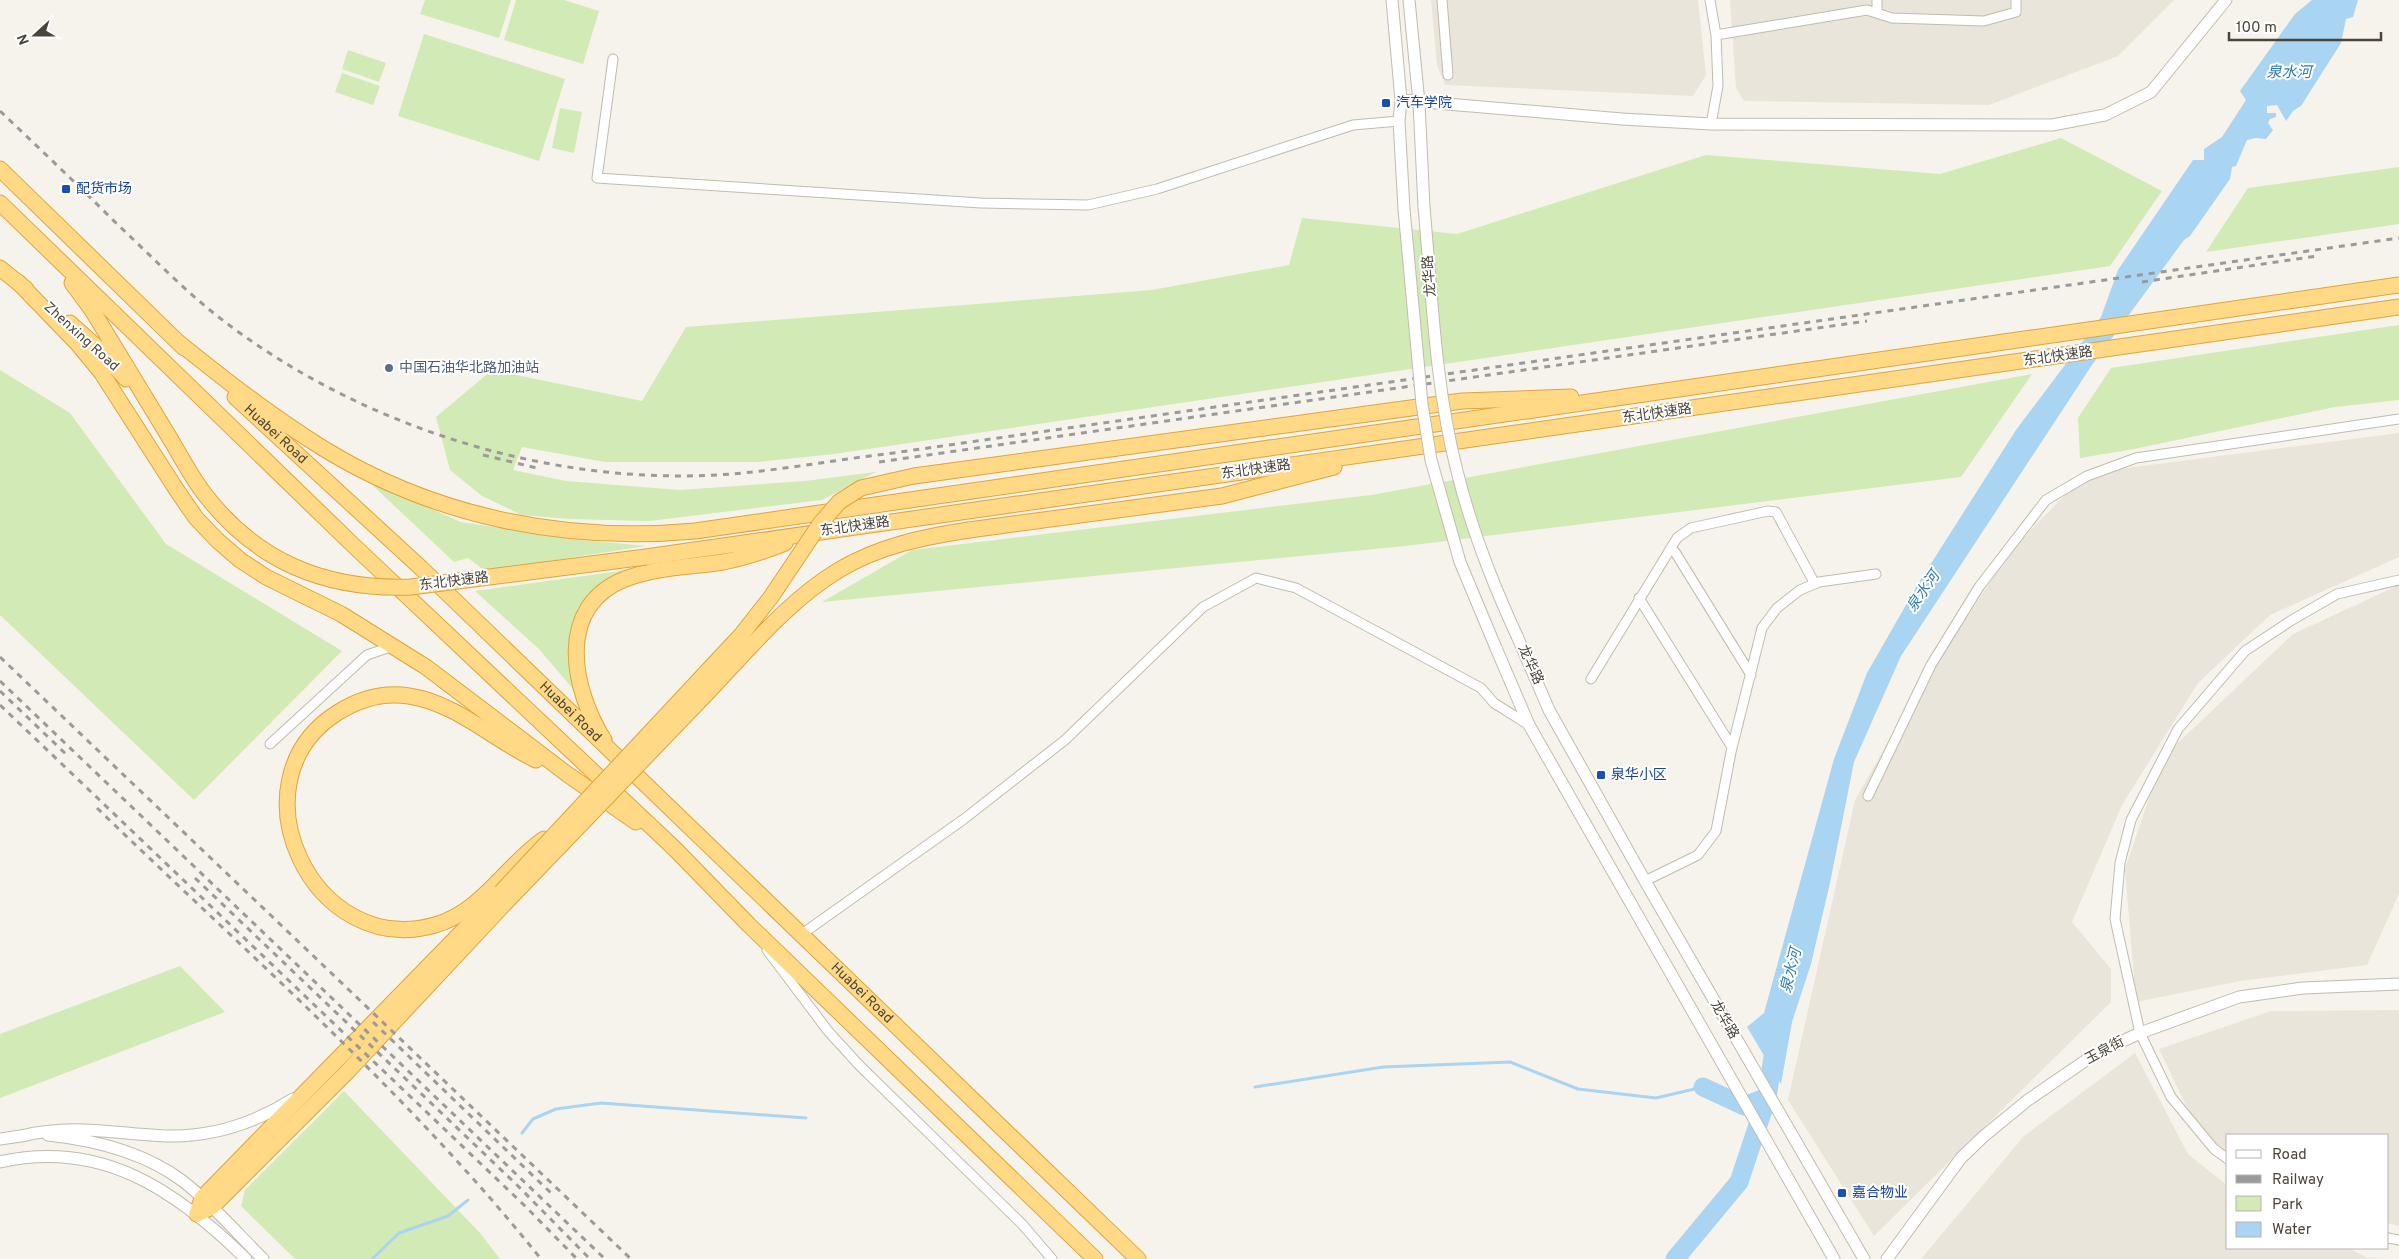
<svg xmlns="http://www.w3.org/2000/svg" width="2399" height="1259" font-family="Overpass,'Noto Sans SC',sans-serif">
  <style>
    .residential { fill: #eae5da }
    .green { fill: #d2eab5 }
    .water { fill: #a9d4f2 }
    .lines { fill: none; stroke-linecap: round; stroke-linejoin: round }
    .stream { stroke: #a9d4f2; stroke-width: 3 }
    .river { stroke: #a9d4f2; stroke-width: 19 }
    .minor-casing { stroke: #c2bbae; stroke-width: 11 }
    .tertiary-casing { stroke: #c2bbae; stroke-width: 13 }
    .trunk-casing { stroke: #e0a43c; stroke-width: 17 }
    .minor { stroke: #fff; stroke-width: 9 }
    .tertiary { stroke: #fff; stroke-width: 11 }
    .trunk { stroke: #ffd985; stroke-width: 15 }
    .rail { stroke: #9a9a9a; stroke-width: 3; stroke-dasharray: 6 6; stroke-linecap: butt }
    .tertiary-bridge-casing { stroke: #c2bbae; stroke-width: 13; stroke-linecap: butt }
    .trunk-bridge-casing { stroke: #e0a43c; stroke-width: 17; stroke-linecap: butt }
    .tertiary-bridge { stroke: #fff; stroke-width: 11 }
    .trunk-bridge { stroke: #ffd985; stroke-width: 15 }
    .transit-dot { fill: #1a4fb4; stroke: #fff; stroke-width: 2 }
    .service-dot { fill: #5c6f8a; stroke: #fff; stroke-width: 2 }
    .labels { text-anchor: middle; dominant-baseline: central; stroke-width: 4; stroke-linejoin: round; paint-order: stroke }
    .transit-label { font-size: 14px; fill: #164399; stroke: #fff; text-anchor: start }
    .street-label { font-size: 14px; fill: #4b4439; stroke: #fff }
    .service-label { font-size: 14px; fill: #4e5e75; stroke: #fff; text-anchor: start }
    .water-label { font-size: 15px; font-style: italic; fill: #2e7ab2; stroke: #fff }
  </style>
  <rect width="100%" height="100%" fill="#f6f3ec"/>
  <path class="residential" d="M1431 0H1698L1706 75 1693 96 1445 85 1437 65Z
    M1730 0H2174L2118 56 1989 105 1744 101 1736 88Z
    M2399 433V557L2270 615 2198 683 2122 805 2072 922 2111 969V1002L1874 1236 1788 1100 1855 800 1905 712 2011 550 2087 473Z
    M2399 585V894L2367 965 2240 981 2136 1002 2125 869 2163 757 2293 634Z
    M2399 1010V1226L2388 1223V1135H2228V1159L2201 1137 2159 1049 2271 1011Z
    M2135 1053 2188 1154 2228 1186V1248H2348L2368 1258 2394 1259H1921L2024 1136Z"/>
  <path class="green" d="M425 0H511L499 38 420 14Z
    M516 0H564L599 11 583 64 504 40Z
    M424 34 565 79 539 161 398 116Z
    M348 50 386 63 379 82 342 69Z
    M342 73 380 86 373 105 335 92Z
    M560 108 582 112 574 153 552 148Z
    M2061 138 2162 191 2110 266 834 454 758 462H605L522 447 513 470 566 481 680 490 805 481 876 472 822 500 649 521 569 519 522 515 482 496 450 470 436 417 492 370 642 401 686 327 1152 290 1289 265 1302 218 1457 234 1706 155 1940 174Z
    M2399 167V224L2206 252 2248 188Z
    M2399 325V400L2335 407 2134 449 2080 458 2078 418 2111 368Z
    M0 370 70 413 166 544 342 651 194 800 0 615Z
    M2032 374 1961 477 1406 546 822 602 912 550 1371 495Z
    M368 481 461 522 571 539 646 546 485 571 468 558 454 562Z
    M642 568C628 573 611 578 599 587 567 612 564 653 577 689L574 690 539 649 475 591Z
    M180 966 225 1012 0 1098V1034Z
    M344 1091 480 1233 500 1259H295L241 1206 245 1190Z"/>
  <path class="water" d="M2312 0H2358L2353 17 2346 19 2341 43 2301 106 2293 111 2286 121 2277 105 2267 106V113H2276V117L2270 119 2268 123 2273 130 2266 139 2256 138 2247 140 2236 166 2232 167 2230 179 2190 236 2184 240 2092 365 1901 656 1854 762 1830 883 1811 964 1792 1022 1781 1084 1747 1027 1764 1013 1834 759 1867 673 1918 584 2016 430 2101 317 2118 270 2193 160H2204V149L2222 137 2246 100 2240 91 2295 14Z"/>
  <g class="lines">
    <path class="stream" d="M1255 1087 1383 1067 1510 1062 1578 1089 1656 1098 1703 1087
      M522 1133 533 1119 556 1109 601 1103 806 1118
      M372 1259 399 1233 448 1216 468 1200"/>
    <path class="river" d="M1703 1087 1744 1106 1762 1099
      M1675 1259 1739 1182 1767 1098 1775 1043"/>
    <g class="minor-casing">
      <path id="minor" d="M1442 0 1448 75
        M1710 0 1716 35 1718 86 1711 124
        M1877 13V0
        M1716 35 1867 10 1892 18 1984 21 2016 12V0
        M613 59 597 178 981 203 1088 205 1157 189 1353 125 1399 121
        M1670 549 1675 552 1751 675
        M1639 598 1732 747
        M1591 679 1677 538 1691 528 1768 511 1776 512 1815 584
        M270 744 367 655 393 646
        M1868 796 1931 665 1979 587 2046 500 2087 476 2136 458 2399 419
        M1645 881 1698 855 1716 831 1731 752 1762 628 1777 608 1800 590 1819 582 1876 574
        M802 934 964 819 1065 740 1203 607 1256 578 1296 588 1481 688 1494 703 1529 725
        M767 950 828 1031 859 1065 1022 1224 1052 1259
        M2228 1159 2214 1149 2171 1097 2140 1033 2115 919 2120 863 2131 820 2178 729 2245 651 2292 620 2337 594 2399 580
        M2388 1238 2399 1240"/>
    </g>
    <g class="tertiary-casing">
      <path id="tertiary" d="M1392 0 1401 100 1399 121 1404 209
        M1409 0 1419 103 1424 207
        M1401 100 1622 119 1711 124 2052 125 2105 115 2151 92 2226 0
        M1517 636 1549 710 1645 881 1864 1259
        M1496 648 1529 725 1834 1259
        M48 1135C95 1140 146 1153 184 1182 213 1205 237 1233 263 1259
        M21 1136C75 1123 114 1134 166 1136 212 1137 255 1123 293 1099
        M0 1139 27 1135
        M0 1162C102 1139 177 1191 246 1259
        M1887 1259 1961 1158 1984 1136 2028 1100 2095 1054 2140 1033 2239 997 2303 988 2399 984"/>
    </g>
    <g class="trunk-casing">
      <g id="trunk">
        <path d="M0 169 184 348"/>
        <path d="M0 203 353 545 675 849 749 925 1095 1259"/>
        <path d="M0 268 26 289"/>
        <path d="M18 282 77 343 101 372 176 489 196 518 217 540 240 560 266 577 341 614 426 667 567 774 636 822"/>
        <path d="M72 283 92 310 171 440"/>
        <path d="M70 323 99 349 126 379"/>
        <path d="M178 342C224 379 271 416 321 447 434 517 564 543 695 531L2399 285"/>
        <path id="s1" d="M235 397 421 568 1138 1259"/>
        <path d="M1367 414 1462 401 1571 397"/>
        <path d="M969 530 1222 496 1334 467"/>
        <path d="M646 557 2399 307"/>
        <path d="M604 740C572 689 555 607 625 579 656 567 691 567 723 562 745 558 765 551 785 543"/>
        <path d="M536 760C494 740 456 703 409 696 383 692 359 699 337 713 229 782 313 960 435 925 483 911 506 865 544 839"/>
        <path d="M197 1214 202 1198 495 898"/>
        <path d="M197 1214 212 1207 348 1071 509 899"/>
      </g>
    </g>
    <use href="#minor" class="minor"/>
    <use href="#tertiary" class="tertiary"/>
    <use href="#trunk" class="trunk"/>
    <path class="rail" d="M0 111C39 148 78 185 116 223 149 254 181 287 216 315 357 426 551 488 731 474 782 470 834 460 886 454L2399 238
      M2142 282 2317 256
      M483 455 541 469
      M879 462 1867 321
      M0 657 631 1259
      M0 681 605 1259
      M0 691 69 757
      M0 705 524 1205 577 1259
      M97 808C249 955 409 1094 541 1259
      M195 878 518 1186 590 1259
      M373 1022 552 1194"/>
    <g class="tertiary-bridge-casing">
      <path id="tertiary-bridge" d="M1424 207C1432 295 1435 386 1457 471 1471 528 1492 582 1517 636
        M1404 209 1422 404 1431 460 1460 562 1496 648"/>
    </g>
    <g class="trunk-bridge-casing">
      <path id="trunk-bridge" d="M171 440C181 457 191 476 203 492 256 562 325 590 411 587L646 557
        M501 892 742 634 771 597 820 524 839 502 861 488 914 476 1367 414
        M509 899C576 830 642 760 709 691 749 649 789 600 839 570 879 546 923 537 969 530"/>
    </g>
    <use href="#tertiary-bridge" class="tertiary-bridge"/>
    <use href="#trunk-bridge" class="trunk-bridge"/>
  </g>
  <g class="transit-dot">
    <rect x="1381" y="98" width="10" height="10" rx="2.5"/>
    <rect x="61" y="184" width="10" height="10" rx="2.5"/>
    <rect x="1596" y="770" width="10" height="10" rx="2.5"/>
    <rect x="1837" y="1188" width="10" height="10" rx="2.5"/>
  </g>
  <circle class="service-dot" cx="389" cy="368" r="5"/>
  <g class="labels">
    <g class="transit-label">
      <text x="1396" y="103">汽车学院</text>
      <text x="76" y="189">配货市场</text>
      <text x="1611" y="775">泉华小区</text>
      <text x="1852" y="1193">嘉合物业</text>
    </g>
    <g class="street-label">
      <text transform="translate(1430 276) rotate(-95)">龙华路</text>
      <text transform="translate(81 337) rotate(42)">Zhenxing Road</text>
      <text transform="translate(2058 357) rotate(-8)">东北快速路</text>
      <text transform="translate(1657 414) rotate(-8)">东北快速路</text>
      <text stroke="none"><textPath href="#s1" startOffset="55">Huabei Road</textPath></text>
      <text transform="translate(1256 470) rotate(-8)">东北快速路</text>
      <text transform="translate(855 527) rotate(-8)">东北快速路</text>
      <text transform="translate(454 582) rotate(-7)">东北快速路</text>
      <text transform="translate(1530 665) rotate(66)">龙华路</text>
      <text stroke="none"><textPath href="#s1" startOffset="460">Huabei Road</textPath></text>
      <text stroke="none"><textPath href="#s1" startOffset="865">Huabei Road</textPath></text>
      <text transform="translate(1724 1020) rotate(60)">龙华路</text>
      <text transform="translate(2105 1051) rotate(-28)">玉泉街</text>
    </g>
    <g class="service-label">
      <text x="399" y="368">中国石油华北路加油站</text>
    </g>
    <g class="water-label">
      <text x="2289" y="73">泉水河</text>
      <text transform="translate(1924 592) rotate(-55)">泉水河</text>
      <text transform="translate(1792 971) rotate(-76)">泉水河</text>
    </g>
  </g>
  <rect x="2226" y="1134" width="162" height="115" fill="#ffffff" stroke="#b7b4b0"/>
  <rect x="2236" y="1150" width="25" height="8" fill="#ffffff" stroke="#b7b4b0"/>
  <text x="2272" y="1159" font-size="15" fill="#4b4439">Road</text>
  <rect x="2236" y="1175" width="25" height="8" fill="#9a9a9a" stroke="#b7b4b0"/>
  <text x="2272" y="1184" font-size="15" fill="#4b4439">Railway</text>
  <rect x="2236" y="1196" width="25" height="15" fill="#d2eab5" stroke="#b7b4b0"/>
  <text x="2272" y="1209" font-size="15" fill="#4b4439">Park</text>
  <rect x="2236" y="1222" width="25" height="15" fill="#a9d4f2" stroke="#b7b4b0"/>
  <text x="2272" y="1234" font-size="15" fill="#4b4439">Water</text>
  <g transform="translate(35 35) rotate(249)" stroke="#ffffff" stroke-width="4" paint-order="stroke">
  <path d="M0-4L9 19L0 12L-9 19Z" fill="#4b4439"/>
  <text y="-8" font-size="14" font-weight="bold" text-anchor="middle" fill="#4b4439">N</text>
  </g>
  <path d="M2229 32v8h152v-8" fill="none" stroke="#4b4439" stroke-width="2.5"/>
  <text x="2236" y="32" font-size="15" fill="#4b4439" stroke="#ffffff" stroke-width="4" paint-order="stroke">100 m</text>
</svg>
